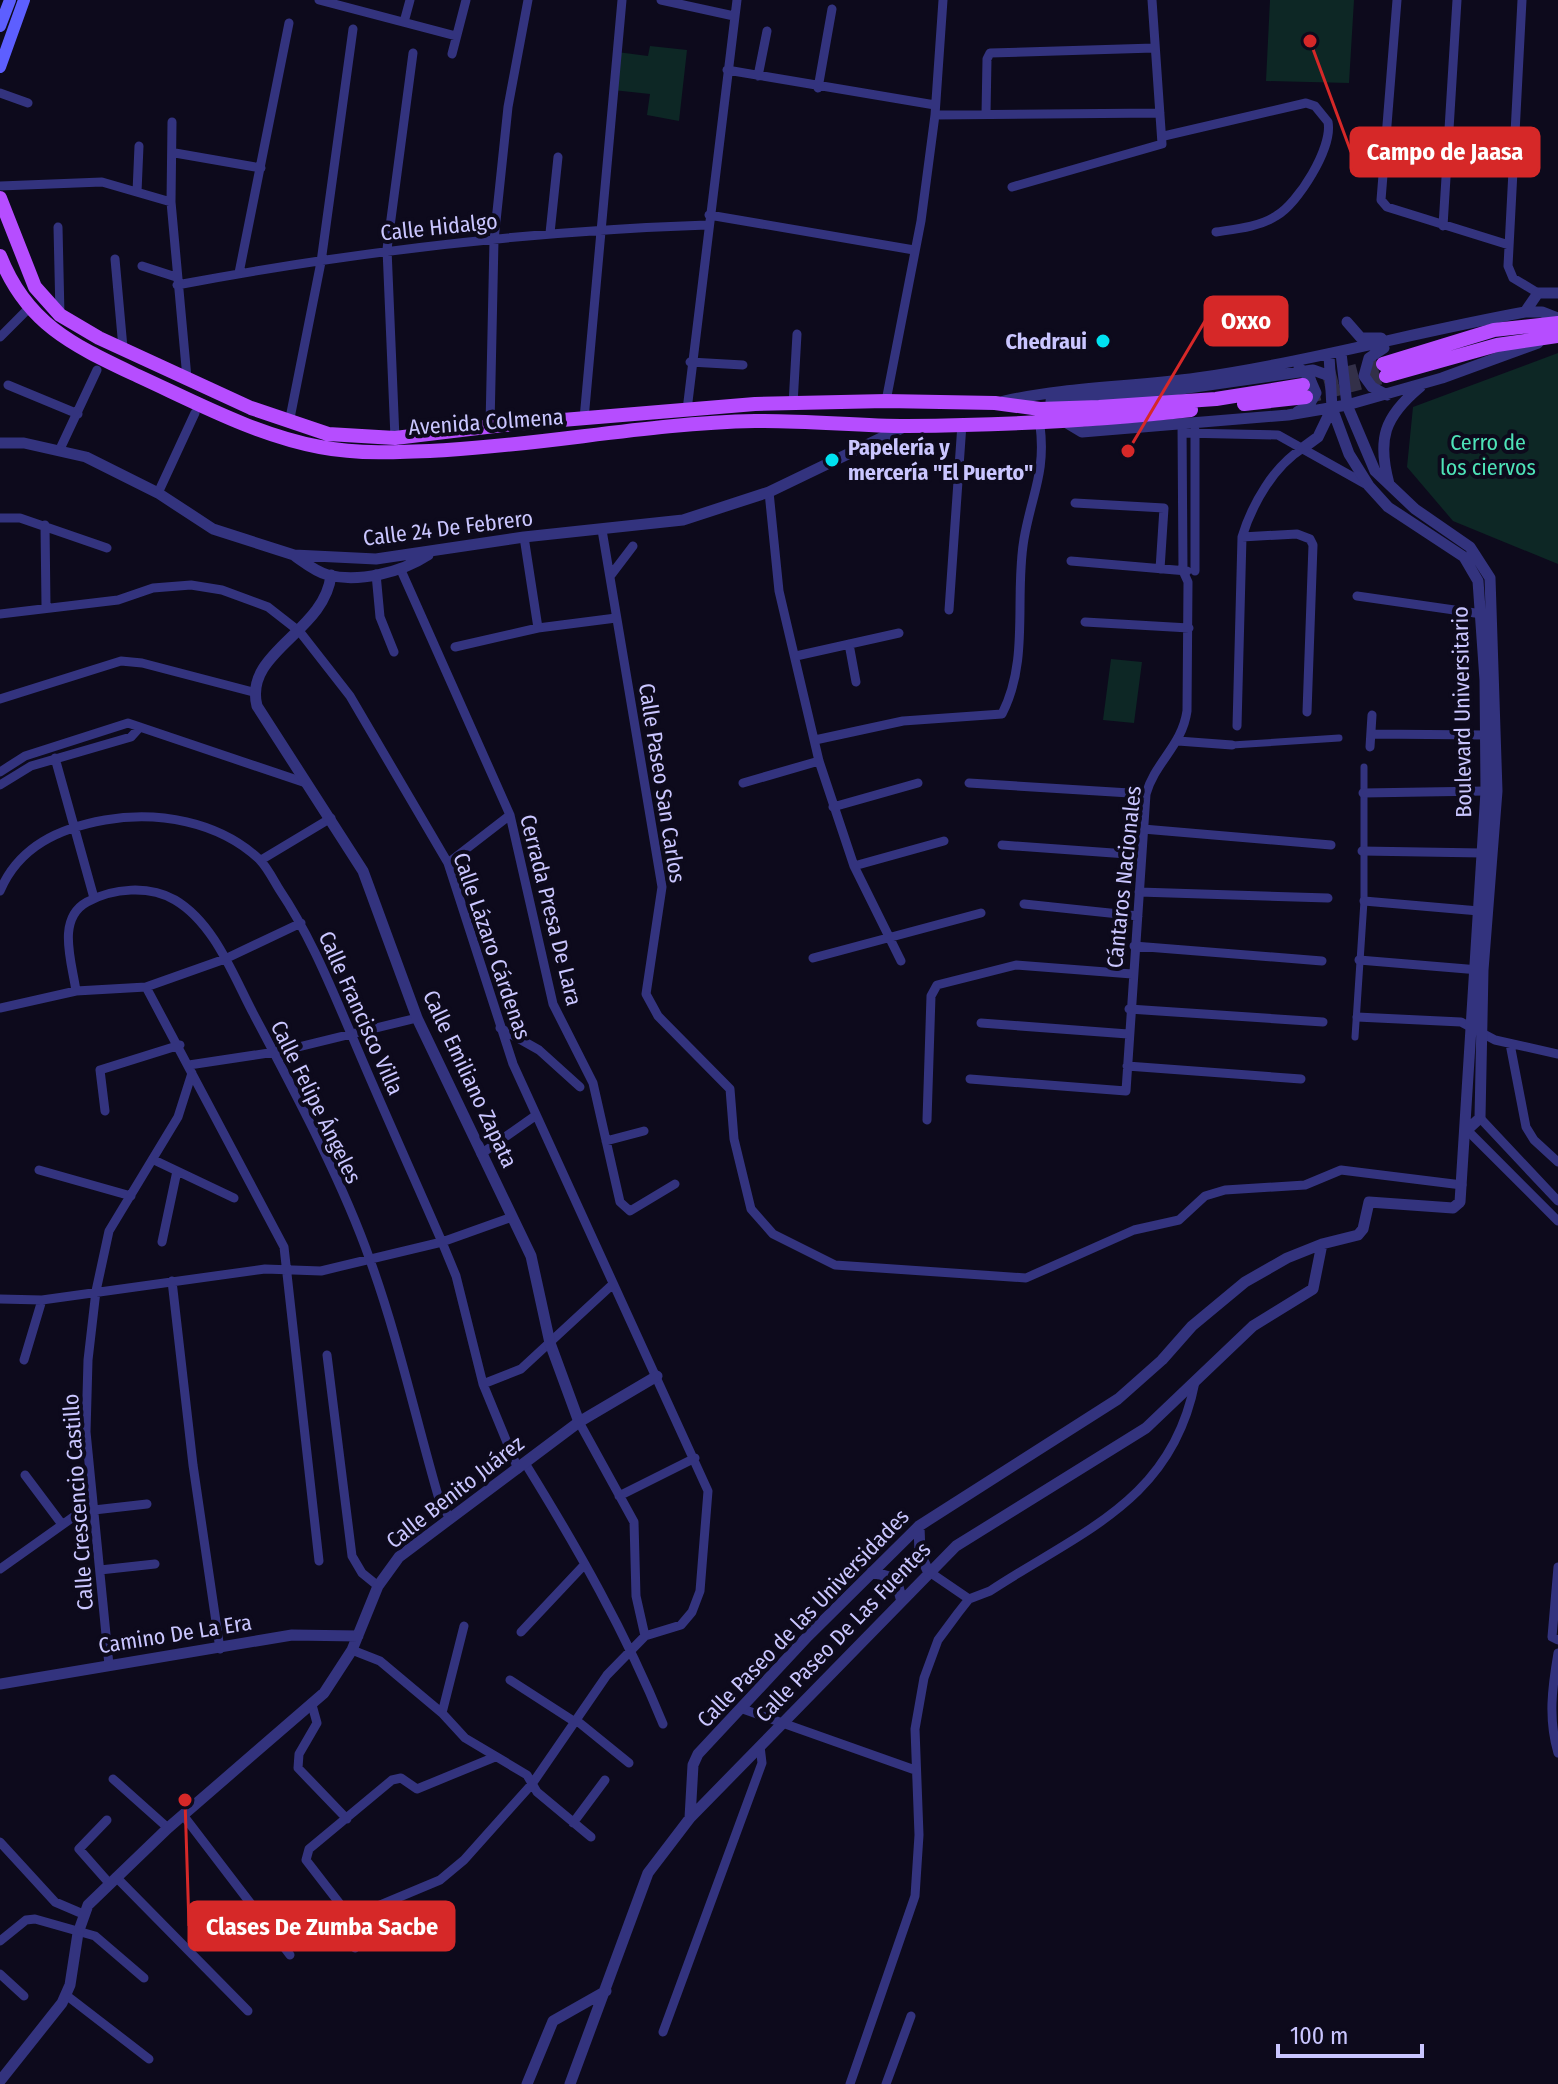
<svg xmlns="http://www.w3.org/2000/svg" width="1558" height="2084" font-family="'Fira Sans Condensed',sans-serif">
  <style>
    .green { fill: #0d2725 }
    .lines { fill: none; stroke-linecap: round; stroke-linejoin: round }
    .primary-tunnel { stroke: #333049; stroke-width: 14; stroke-dasharray: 14 7; stroke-linecap: butt }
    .pedestrian { stroke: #33337e; stroke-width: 7 }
    .minor { stroke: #33337e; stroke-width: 9 }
    .tertiary { stroke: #33337e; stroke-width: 11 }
    .secondary { stroke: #5d5fff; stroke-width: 12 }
    .primary { stroke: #b64dff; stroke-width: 14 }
    .poi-dot { fill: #00e2f1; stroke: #0d0a1c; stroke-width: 3 }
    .labels { text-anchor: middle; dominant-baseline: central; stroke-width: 8; stroke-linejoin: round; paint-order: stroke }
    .street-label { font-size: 22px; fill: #cac6ff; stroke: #0d0a1c }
    .poi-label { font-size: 22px; font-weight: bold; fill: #cac6ff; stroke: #0d0a1c; text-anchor: end }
    .park-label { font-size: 22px; fill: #4ee3b8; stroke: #0d0a1c }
    .leader { fill: none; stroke: #d62828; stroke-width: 3 }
    .callout-dot { fill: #d62828; stroke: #0d0a1c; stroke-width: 3 }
    .callout { fill: #d62828; stroke: #d62828; stroke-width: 3 }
    .callout-label { font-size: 24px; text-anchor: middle; font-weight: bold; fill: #fff }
  </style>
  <rect width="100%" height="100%" fill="#0d0a1c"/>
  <path class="green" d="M1270 0H1354L1349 83 1266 81Z
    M650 46 687 50 679 121 647 115 650 94 613 90 617 52 648 56Z
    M1558 353V564L1453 521 1407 467 1413 407Z
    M1111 659 1142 662 1134 723 1103 720Z"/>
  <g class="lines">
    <path class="primary-tunnel" d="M1303 385 1383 364
      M1306 397 1386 376"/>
    <path class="pedestrian" d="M1232 745 1339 738
      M1355 1037 1364 901V767"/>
    <path class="minor" d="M319 0 456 36
      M661 0 734 16
      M1397 0 1381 200 1387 207 1509 245
      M1522 0 1508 266 1513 278 1538 293
      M404 22 410 0
      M452 54 466 0
      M727 70 935 105
      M758 76 767 31
      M818 88 832 9
      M0 93 28 103
      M986 114 987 59 990 53 1154 48
      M935 115 1160 113
      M172 122 171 202 187 378
      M1164 136 1306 103 1315 106 1328 122C1333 147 1298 204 1276 216 1259 227 1236 229 1216 232
      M175 153 261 168
      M0 186 102 182 171 202
      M1012 187 1162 144 1152 0
      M137 192 139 146
      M709 215 914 250
      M1443 226 1457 0
      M58 227 60 315
      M550 233 558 157
      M115 259 123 348
      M142 266 176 277
      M239 273 289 23
      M177 285C352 252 529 231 707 225
      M0 337 29 308
      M690 362 743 365
      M8 385 78 414
      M886 401 921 221 935 115 943 0
      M793 404 797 334
      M687 410 737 0
      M584 419 622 0
      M289 423 321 262 353 29
      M490 426 494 240 508 107 528 0
      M1182 433 1278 435 1369 486
      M395 438 387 249 413 53
      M60 449 97 370
      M769 492 779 591 819 761 854 866 901 961
      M158 493 195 413
      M1075 503 1164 508 1160 569
      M0 518H20L107 548
      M45 525 46 606
      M602 530 662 887 646 994 658 1016 730 1089 734 1139 751 1209 773 1234 835 1265 1026 1278 1134 1230 1179 1220 1205 1196 1225 1190 1305 1185 1341 1170 1462 1185
      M524 537 538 628
      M1242 537 1297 534 1310 539 1313 545 1307 712
      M1071 561 1187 571
      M400 568 510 815 553 1004 593 1083 620 1202 630 1211 675 1184
      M1195 571V430
      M376 574 380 617 394 652
      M611 575 633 546
      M1357 596 1482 614
      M949 610 962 424
      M0 614 118 600 153 588 191 585 222 590 268 607 300 632 350 696 448 863 513 1064 708 1491 700 1591 692 1612 681 1625 645 1636 607 1675 532 1784 464 1860 440 1880 354 1916 349 1921 355 1948
      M1085 622 1189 628
      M849 644 856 682
      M455 647 538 628 616 618
      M796 656 899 633
      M0 699 121 661 142 663 253 692
      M1237 726 1242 537C1252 504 1274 466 1303 448
      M1371 734 1485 735
      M815 740 903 721 1002 714C1030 660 1014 596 1024 539 1032 493 1046 473 1040 425
      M1178 741 1232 745
      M1370 747 1372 715
      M55 758 94 898
      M0 772 25 756 128 723 306 783
      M743 783 819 761
      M969 783 1146 794
      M0 785 31 766 131 737 140 727
      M1363 793 1486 791
      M833 807 918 783
      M1143 829 1331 845
      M1002 845 1141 855
      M1362 851 1482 853
      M261 860 331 818
      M448 863 510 815
      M854 866 944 841
      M0 891C19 846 60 828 105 820 158 811 218 821 259 859 267 867 273 879 279 889 310 935 330 985 352 1036 381 1105 412 1173 442 1242L456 1276 483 1384 518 1469
      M1139 892 1328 898
      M1364 901 1479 911
      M1024 904 1138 916
      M1134 946 1322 961
      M813 958 981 913
      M1359 960 1479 970
      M146 987 284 1247 319 1561
      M76 991C72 962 56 919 87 902 113 888 149 885 175 900 214 923 233 975 253 1013 293 1089 342 1180 370 1260 398 1337 416 1420 439 1499L449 1517
      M0 1008 76 991 146 987 225 959 301 923
      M1129 1009 1323 1022
      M1357 1017 1461 1022 1495 1040 1558 1054
      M981 1023 1128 1034
      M500 1028 539 1050 580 1087
      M1510 1044 1526 1127 1534 1140 1558 1162
      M189 1065 282 1051 417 1018
      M1127 1066 1301 1079
      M970 1079 1126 1091 1146 794C1155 762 1182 746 1187 711L1188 582 1183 571 1182 423
      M105 1111 100 1070 180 1045
      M1480 1118 1558 1201
      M927 1120 931 996 937 985 1016 965 1132 974
      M1467 1130 1558 1221
      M606 1141 644 1131
      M481 1154 535 1116
      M154 1160 234 1198
      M39 1170 131 1196
      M162 1242 177 1171
      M172 1281 193 1465 220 1649
      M0 1299 42 1300 265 1269 321 1271 442 1242 512 1217
      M327 1355 352 1556 362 1573 378 1586
      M24 1360 42 1300
      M483 1384 521 1369 613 1284
      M579 1422 634 1522 636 1596 645 1636
      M525 1463C577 1547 626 1633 663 1724
      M25 1475 61 1523
      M619 1496 695 1458
      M94 1510 147 1504
      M1558 1567 1552 1637 1558 1640
      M0 1569 93 1503
      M100 1570 155 1564
      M928 1571 969 1599
      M521 1632 585 1564
      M352 1650 380 1661 442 1713 465 1738 527 1775 537 1792 591 1837
      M1558 1653C1552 1688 1548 1719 1558 1753
      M109 1665 86 1432 88 1360 96 1291 109 1231 178 1117 192 1073
      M510 1680 575 1722
      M312 1705 317 1723 299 1754 298 1768 347 1819
      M740 1708 915 1770
      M442 1713 464 1626
      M576 1720 629 1763
      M113 1779 168 1828
      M183 1815 290 1955
      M107 1820 79 1849 109 1883
      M573 1823 605 1780
      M0 1842 55 1902 83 1914
      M116 1877 248 2011
      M340 1904 306 1860 309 1849 392 1780 401 1778 417 1789 495 1757
      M0 1941 26 1920 35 1919 95 1936 144 1978
      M0 1974 24 1996
      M66 1995 149 2059
      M663 2032 762 1763 760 1746
      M850 2084 915 1896 919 1835 915 1729 924 1678 938 1640 958 1613 969 1599 990 1591C1081 1531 1172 1501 1195 1382
      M886 2084 911 2016"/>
    <path class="tertiary" d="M1525 312 1538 293H1558
      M1347 322 1361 338H1381
      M1384 348 1369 358 1364 376 1372 387 1387 395
      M1341 353 1347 405 1375 471 1415 509 1470 547 1490 578 1497 791 1483 970 1480 1118 1467 1130
      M1004 401C1067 387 1133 387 1197 378 1308 362 1415 332 1525 312H1542L1558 318
      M1051 401 1146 394 1313 370 1327 375
      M1297 412 1309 405 1316 393 1309 377 1299 368
      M1067 423 1082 432 1288 415 1347 405 1442 378 1538 343
      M0 443H24L86 457 158 493 213 529 294 555 376 559 524 537 683 520 769 492 906 426
      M1303 448 1318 437 1332 408
      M1389 484C1377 439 1384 417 1420 387
      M295 556C305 563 316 572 328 575 359 583 402 572 428 555
      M331 575C325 632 243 652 257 706L363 871 417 1018 531 1256 550 1343 579 1422
      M919 1526 920 1554 928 1571
      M872 1572 896 1579 901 1598
      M0 1684 292 1635 358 1636
      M690 1818 693 1765 698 1754 808 1636 919 1526 1118 1399 1162 1360 1192 1326 1245 1282 1287 1258 1322 1244 1358 1235 1363 1229 1369 1202 1453 1208 1460 1202 1486 791 1485 680 1478 581 1464 557 1388 507 1369 486 1349 454 1332 408 1329 355
      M0 2081 62 2003 70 1985 78 1933 88 1905 168 1828 324 1693 352 1650 378 1586 399 1557 579 1422 657 1376
      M527 2084 553 2021 606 1991
      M570 2084 648 1873 690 1818 956 1546 1146 1428 1253 1326 1313 1289 1322 1244"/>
    <path class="secondary" d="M0 26 10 0
      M0 67 24 0"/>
    <path class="primary" d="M0 198 35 287 60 315 99 338 251 408 328 434 395 438 503 425 755 404 886 401 995 403 1040 409 1099 407 1216 399 1303 385
      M0 256C27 325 75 346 138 376 197 403 256 435 320 447 361 455 406 452 447 450 550 444 652 423 755 421 806 420 857 426 907 426 1003 425 1096 421 1191 410
      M1383 364 1494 330 1558 323
      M1386 376 1497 345 1558 336
      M1244 404 1306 397"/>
  </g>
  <g class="poi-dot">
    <circle cx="1103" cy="341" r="8"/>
    <circle cx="832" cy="460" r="8"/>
  </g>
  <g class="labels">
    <g class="street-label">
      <text transform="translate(439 227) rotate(-6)">Calle Hidalgo</text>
      <text transform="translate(486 422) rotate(-4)">Avenida Colmena</text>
      <text transform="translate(448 528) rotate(-7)">Calle 24 De Febrero</text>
      <text transform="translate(1462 712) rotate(-91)">Boulevard Universitario</text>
      <text transform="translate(662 783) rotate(81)">Calle Paseo San Carlos</text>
      <text transform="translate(1124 877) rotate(-84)">Cántaros Nacionales</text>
      <text transform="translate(551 910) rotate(76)">Cerrada Presa De Lara</text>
      <text transform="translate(492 946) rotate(71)">Calle Lázaro Cárdenas</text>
      <text transform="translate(361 1013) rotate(66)">Calle Francisco Villa</text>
      <text transform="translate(470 1079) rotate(65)">Calle Emiliano Zapata</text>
      <text transform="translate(316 1102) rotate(64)">Calle Felipe Ángeles</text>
      <text transform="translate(455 1492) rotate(-38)">Calle Benito Juárez</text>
      <text transform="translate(78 1502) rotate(-94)">Calle Crescencio Castillo</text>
      <text transform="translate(803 1618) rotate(-46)">Calle Paseo de las Universidades</text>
      <text transform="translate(843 1632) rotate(-46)">Calle Paseo De Las Fuentes</text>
      <text transform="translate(175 1634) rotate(-9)">Camino De La Era</text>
    </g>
    <g class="poi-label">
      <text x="1087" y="341">Chedraui</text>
      <text x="848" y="447" text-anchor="start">Papelería y<tspan x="848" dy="25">mercería "El Puerto"</tspan></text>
    </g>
    <g class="park-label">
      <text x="1488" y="442">Cerro de<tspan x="1488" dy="25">los ciervos</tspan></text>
    </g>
  </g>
  <path class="leader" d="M1310 41L1351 152M1128 451L1205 321M185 1800L189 1926"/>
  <g class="callout-dot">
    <circle cx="1310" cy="41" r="8"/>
    <circle cx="1128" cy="451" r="8"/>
    <circle cx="185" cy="1800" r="8"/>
  </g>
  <g class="callout">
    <rect x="1351" y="128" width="188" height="48" rx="8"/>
    <rect x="1205" y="297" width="82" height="48" rx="8"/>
    <rect x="189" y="1902" width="265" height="48" rx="8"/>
  </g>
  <g class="callout-label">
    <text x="1445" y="160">Campo de Jaasa</text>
    <text x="1246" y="329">Oxxo</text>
    <text x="322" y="1935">Clases De Zumba Sacbe</text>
  </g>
  <path d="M1278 2044v12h144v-12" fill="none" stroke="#cac6ff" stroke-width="4"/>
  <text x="1290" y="2044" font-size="24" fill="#cac6ff" stroke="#0d0a1c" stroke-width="6" paint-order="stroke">100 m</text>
</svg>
